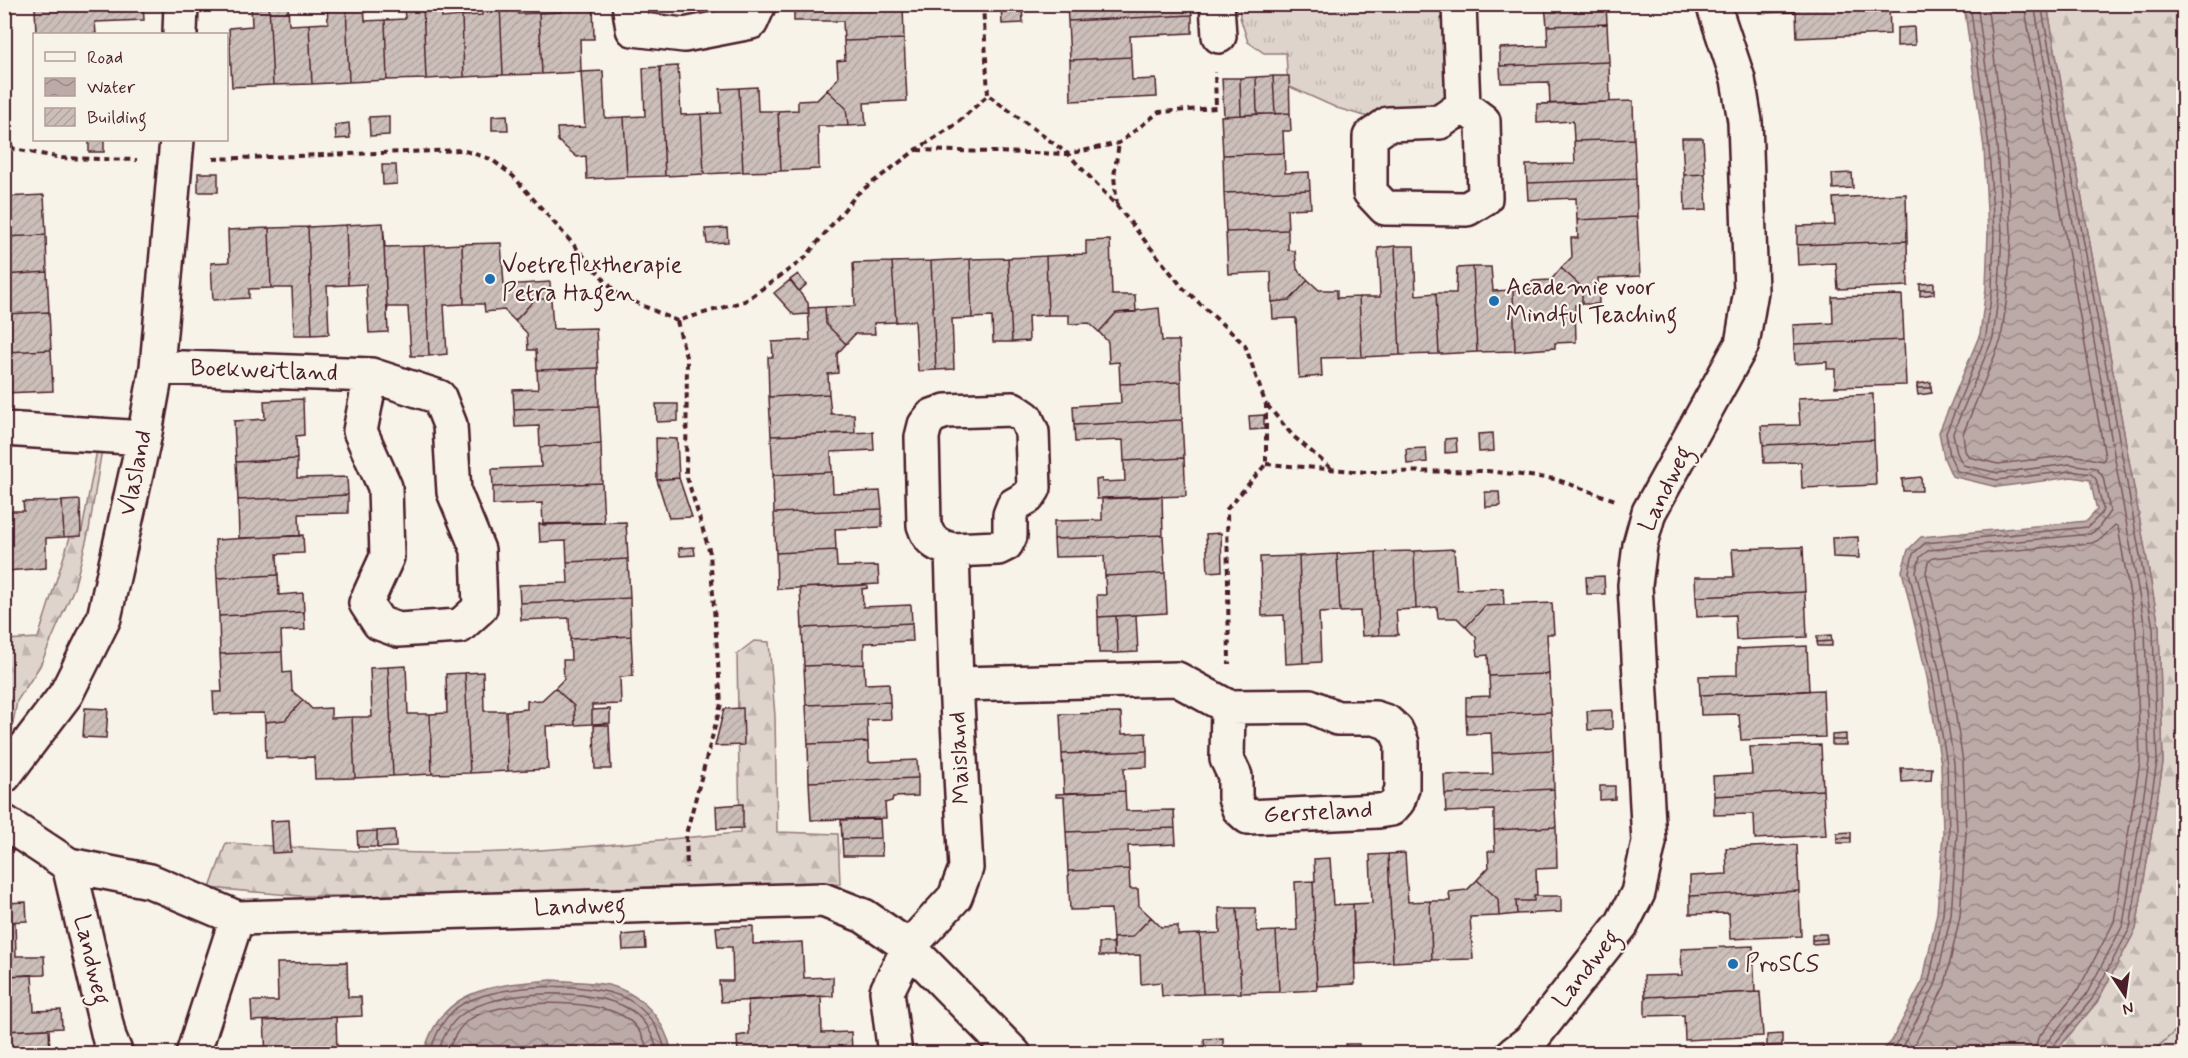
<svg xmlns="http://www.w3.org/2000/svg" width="2188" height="1058" font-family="Mynerve,sans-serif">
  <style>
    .grass { fill: url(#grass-tufts); stroke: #947a7c; stroke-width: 1.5 }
    .forest { fill: url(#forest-firs); stroke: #947a7c; stroke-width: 1.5 }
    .water { fill: url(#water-waves); stroke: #8e7275; stroke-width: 1.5 }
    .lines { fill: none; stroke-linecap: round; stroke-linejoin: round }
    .shore { stroke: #78575d; stroke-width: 1.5 }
    .building { fill: url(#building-hatch); stroke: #4a1f2b; stroke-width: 1.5 }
    .minor-casing { stroke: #4a1f2b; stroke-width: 38 }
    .path { stroke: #4a1f2b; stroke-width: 4; stroke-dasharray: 6 4.5; stroke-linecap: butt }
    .minor { stroke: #f7f3e8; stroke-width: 33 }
    .poi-dot { fill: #1f6fb2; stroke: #f7f3e8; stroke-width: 2 }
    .labels { text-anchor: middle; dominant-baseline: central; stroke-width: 4.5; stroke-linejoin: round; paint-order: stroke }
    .poi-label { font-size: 24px; fill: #4a1f2b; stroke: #f7f3e8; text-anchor: start }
    .street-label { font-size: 24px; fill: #4a1f2b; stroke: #f7f3e8 }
  </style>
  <defs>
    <pattern id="grass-tufts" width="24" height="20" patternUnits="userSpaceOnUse" patternTransform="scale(1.5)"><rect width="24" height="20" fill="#ded4cc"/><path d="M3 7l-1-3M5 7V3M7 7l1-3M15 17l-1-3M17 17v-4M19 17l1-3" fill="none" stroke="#c0b6af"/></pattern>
    <pattern id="forest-firs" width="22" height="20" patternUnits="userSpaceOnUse" patternTransform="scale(1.5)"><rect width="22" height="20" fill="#ded4cc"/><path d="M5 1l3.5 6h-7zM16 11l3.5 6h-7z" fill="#c0b6af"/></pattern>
    <pattern id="water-waves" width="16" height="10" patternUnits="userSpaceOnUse" patternTransform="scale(1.5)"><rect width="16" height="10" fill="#bcaaa7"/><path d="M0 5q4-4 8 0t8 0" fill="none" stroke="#9b8a88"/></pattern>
    <pattern id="building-hatch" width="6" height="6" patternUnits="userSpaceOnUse" patternTransform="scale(1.5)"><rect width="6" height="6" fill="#ccbfb9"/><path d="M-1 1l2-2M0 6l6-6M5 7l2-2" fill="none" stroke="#b1a49f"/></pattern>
  </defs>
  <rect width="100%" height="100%" fill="#f7f3e8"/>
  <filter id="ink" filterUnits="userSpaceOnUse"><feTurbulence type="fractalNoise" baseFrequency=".0167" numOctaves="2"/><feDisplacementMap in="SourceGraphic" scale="12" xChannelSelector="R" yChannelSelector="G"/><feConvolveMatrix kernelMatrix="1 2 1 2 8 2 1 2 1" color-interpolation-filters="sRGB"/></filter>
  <g filter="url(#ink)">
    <path class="grass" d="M1239 5H1445L1449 107 1378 120 1337 108 1288 86 1286 53H1264L1248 42 1240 17Z
      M2183 1023V1053L2151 1054 2153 1052Z"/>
    <path class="forest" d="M2047 5H2183L2184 1023 2151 1053H2054L2097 1002 2136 929 2163 763 2159 627Z
      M102 449 89 530 74 588 40 666 17 701 11 734 5 742V640L38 638 70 537 81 536 97 450Z
      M754 641 769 642 775 716 777 832 838 834 840 884 654 887 420 896H301L210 888 226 843C305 848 384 854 463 853 555 852 648 840 740 833L737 654Z"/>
    <path class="water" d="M1964 5H2047L2159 627 2163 763 2136 929 2097 1002 2054 1053H1880L1891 1042 1923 980 1937 913 1943 833 1941 765 1927 677 1902 571 1908 550 1921 537 2087 521 2097 510 2090 480 2072 477 1997 487 1952 476 1944 458 1939 432 1980 334 1986 288 1988 232 1984 148Z
      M552 980C570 982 591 981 608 985 643 994 665 1020 672 1053H424C441 987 494 985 552 980Z"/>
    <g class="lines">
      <path class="shore" d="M1987 4 2006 146 2011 232 2008 289 2001 340 1963 434 1965 451 1969 457 1998 464 2072 455 2103 461 2105 457 2024 4
        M2034 4 2145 628 2149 762 2123 925 2086 995 2046 1043 2043 1054
        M2041 4 2153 628 2157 762 2130 928 2092 999 2052 1047 2050 1054
        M430 1054C434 1038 442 1021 454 1010 486 982 602 978 635 1004 652 1017 662 1033 666 1054
        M438 1054C441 1040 450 1023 461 1015 494 989 593 987 629 1009 644 1018 655 1036 658 1054
        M447 1054C450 1043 458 1029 466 1022 495 998 592 998 623 1016 637 1024 645 1039 649 1054
        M1888 1054 1896 1045 1929 981 1943 914 1949 833 1947 764 1932 675 1909 572 1913 554 1925 543 2088 527 2101 514 2103 509 2096 479 2091 474 2071 471 1997 480 1957 471 1950 456 1946 433 1986 336 1992 289 1994 233 1989 147 1970 4
        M1899 1054 1936 983 1951 915 1957 833 1954 763 1940 674 1916 572 1920 557 1929 550 2090 534 2098 529 2110 511 2103 477 2096 468 2070 464 1998 473 1963 465 1957 453 1953 433 1993 338 1999 289 2002 233 1997 146 1977 4
        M1910 1054 1945 985 1960 916 1966 833 1963 762 1949 672 1926 572 1928 562 1933 558 2092 543 2101 539 2115 525 2118 527 2136 630 2140 762 2114 922 2078 990 2038 1038 2034 1054"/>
    </g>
    <path class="building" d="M35 4H88L35 7Z
      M88 4H143L144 20 95 22 96 34H36L35 7Z
      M251 4H269L273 85 232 87 229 28 252 26Z
      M269 4H288L289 25 309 24 312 84 273 85Z
      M327 4H346L349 82 312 84 309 24 328 23Z
      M346 4H364L365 21 385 20 387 80 349 82Z
      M404 4H423L426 79 387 80 385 20 405 19Z
      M423 4H442V18L462 16 464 77 426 79Z
      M482 4H500L503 75 464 77 462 16 482 15Z
      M500 4H518V14L539 13 542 74 503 75Z
      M560 4H593L594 39H580L581 72 542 74 539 13 561 12Z
      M903 4 904 39 844 41 843 21H794V5Z
      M1001 4H1022L1023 23 1002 24Z
      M1067 4H1191L1192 15 1068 21Z
      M1606 4 1607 24 1547 26 1545 5 1536 4Z
      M1758 4H1889L1890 34 1797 38 1796 12 1759 13Z
      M1192 15V33L1130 36 1131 57 1070 60 1068 21Z
      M1607 24 1609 62 1500 66V48L1548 46 1547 26Z
      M1914 27 1915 45 1897 46V28Z
      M904 39 907 101 864 103 866 125 848 126 846 108 827 90 838 78 837 61 845 60 844 41Z
      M1131 57 1132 80 1156 79 1157 97 1071 101 1070 60Z
      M1609 62 1610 102 1550 104 1549 82 1501 83 1500 66Z
      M678 66 681 115 701 114 704 174 665 176 660 67Z
      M660 67 665 176 627 177 624 117 645 116 643 68Z
      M603 71 605 118 624 117 627 177 587 179 586 156 577 157 558 141 557 128 585 127 581 72Z
      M1273 76H1289L1290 113 1275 114Z
      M1273 76 1275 114H1257L1256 77Z
      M1256 77 1257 114 1241 115 1240 78Z
      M1222 78H1240L1241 115 1224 116Z
      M757 87 758 111H778L781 171 743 172 739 88Z
      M739 88 743 172 704 174 701 114 721 113 720 89Z
      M827 90 846 108 848 126H818L819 169 781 171 778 111 798 110V101L817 100Z
      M1633 101 1634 139 1574 141 1573 121 1537 123V104Z
      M1290 113 1291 131H1283L1284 153 1223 155 1221 116Z
      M507 115 508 130H492V116Z
      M389 116V135L370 136 369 117Z
      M349 123 350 138 336 139 335 125Z
      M1682 138H1703L1705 174 1684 175Z
      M1634 139 1636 179 1527 183 1526 165 1575 164 1574 141Z
      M89 140H104V152H89Z
      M1284 153 1285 173 1309 172 1310 190 1224 193 1223 155Z
      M382 165H396L397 184 383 185Z
      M198 173H218V192H198Z
      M1852 173 1853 188 1833 189 1832 174Z
      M1705 174 1707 210 1685 211 1684 175Z
      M1636 179 1637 217 1577 220 1576 198 1528 200 1527 183Z
      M1310 190 1311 208 1287 209 1288 230 1226 232 1224 193Z
      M1906 194 1907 241 1797 245V226L1835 225 1833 198Z
      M44 195 46 235 4 237V197Z
      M1637 217 1640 276 1598 278 1599 304H1582V287L1561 268 1572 257 1571 238H1578L1577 220Z
      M383 223 388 332 369 333 366 284 348 285 346 225Z
      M383 223 385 247 424 246 429 356H411L408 307H388L387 313Z
      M346 225 348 285 327 286 329 334 312 335 308 227Z
      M308 227 312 335H294L292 288H271L269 228Z
      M269 228 271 288 249 289V298L213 300 211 263 229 262 228 230Z
      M727 228 728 242 707 243 705 229Z
      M1288 230V250L1295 251 1297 269 1308 280 1290 300 1272 302 1271 272 1228 274 1226 232Z
      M46 235 47 272 4 275V237Z
      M1110 240 1112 295H1135L1136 312 1116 313 1099 332 1089 323 1069 324V315H1048L1046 256 1086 254V241Z
      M1907 241 1908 286 1838 289 1836 263 1798 265 1797 245Z
      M501 243 504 285 550 282 551 299H535L515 321 504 310 485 312 484 304H464L462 244Z
      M462 244 464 304 444 305 447 354 429 356 424 246Z
      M1395 246H1414L1416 295 1436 293 1439 354 1400 355Z
      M1395 246 1400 355 1362 357 1359 297H1380L1378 248Z
      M1046 256 1048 315 1028 316 1029 341 1012 342 1008 258Z
      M1008 258 1012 342H993L992 317 972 318 970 259Z
      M970 259 972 318 952 319 954 369 936 370 931 261Z
      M931 261 936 370 918 371 915 321 896 322 892 262Z
      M892 262 896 322 874 323 875 334H855L846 344 826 324 825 307 855 306 853 263Z
      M1473 267 1477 352 1439 354 1436 293H1456L1457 268Z
      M1473 267H1491L1493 291 1513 290 1515 351 1477 352Z
      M1561 268 1582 287V304L1575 305 1576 342 1555 343V348L1515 351 1513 290 1532 289V281L1551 280Z
      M47 272 49 312 4 314V275Z
      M798 274 806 285 799 291 790 280Z
      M790 280 808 303 809 314 794 315 774 293Z
      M1308 280 1319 290H1337V298L1359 297 1362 357 1321 358 1322 376 1299 378 1296 318 1273 319 1272 302 1290 300Z
      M1934 283V290H1920V284Z
      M1920 290H1934V294L1920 296Z
      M1902 295 1904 340 1794 344 1793 325 1833 323 1832 297Z
      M535 299H551L553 329 596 328 598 368 537 370 536 350H528L527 333 515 321Z
      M825 307 826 324 846 344 837 354 838 373 828 374 829 394 769 397 768 357H773L772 342 810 340 808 308Z
      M1159 308 1162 341H1179L1181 382 1120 384 1119 362 1109 363 1108 342 1099 332 1116 313Z
      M49 312 51 350 4 352V314Z
      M1904 340 1906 385 1835 387V369H1827V362L1795 364 1794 344Z
      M51 350 53 391 4 393V352Z
      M598 368 599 406 514 409 513 390 538 389 537 370Z
      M1181 382 1182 420 1074 425 1073 406 1121 403 1120 384Z
      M1931 382V388H1917V384Z
      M1917 388H1931L1932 393 1918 395Z
      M829 394 831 414H854L855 433 771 436 769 397Z
      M1873 394 1874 440 1763 445 1761 426 1800 425 1798 398Z
      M303 399 304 435 296 436 297 459 236 462 234 421 265 419 264 401Z
      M656 404H678V421L657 422Z
      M599 406 601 444 540 447 539 426 515 427 514 409Z
      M1264 415V429L1250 430 1249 416Z
      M1182 420 1184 458 1124 461 1123 440 1075 442 1074 425Z
      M873 432 874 450 831 452 832 472 773 475 771 436Z
      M1493 433 1494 451 1479 452 1478 434Z
      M656 438 677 439 679 478 657 480Z
      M1456 438 1457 452 1445 453V439Z
      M1874 440 1876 485 1802 488 1801 462 1764 463 1763 445Z
      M601 444 602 483 493 487 492 469 541 467 540 447Z
      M1426 448 1427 462 1407 464 1406 449Z
      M1184 458 1186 496 1097 499 1096 480 1102 479V482L1125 481 1124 461Z
      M297 459V478L347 477 348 495 238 500 236 462Z
      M832 472 833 493 880 491 882 509 774 513 773 475Z
      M1921 477 1922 491H1903L1902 479Z
      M679 478 692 517 669 518 657 480Z
      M602 483 604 523 543 525 542 503 493 505V487Z
      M1485 492H1499L1500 506 1486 507Z
      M348 495V513L299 514 300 536 239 538 238 500Z
      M1162 496 1163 535 1054 539V521L1102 520V498Z
      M80 500 81 536 64 537 62 501Z
      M62 501 64 537 46 538V568L6 571 4 511H24L23 502Z
      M882 509V527L835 529 836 550 776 553 774 513Z
      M626 522 628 559 567 562 566 541 540 542 539 524Z
      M4 527 6 571H4Z
      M1221 533 1222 571 1208 572 1206 534Z
      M303 535 304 553 277 554 278 575 217 578 215 540Z
      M1163 535 1165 573 1105 576 1104 556 1055 557 1054 539Z
      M1858 537 1859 558 1833 557 1832 538Z
      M694 547 695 555 680 556 679 548Z
      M1803 547 1805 592 1696 597 1695 577H1734L1732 549Z
      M1454 549 1457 590 1503 588 1504 605 1485 606 1466 627 1457 618H1438L1437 607 1416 609 1414 551Z
      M836 550 837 567 878 566 879 584 777 589 776 553Z
      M1414 551 1416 609 1396 610 1398 635H1379L1376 552Z
      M1376 552 1379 635 1362 636 1360 611 1340 612 1337 554Z
      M1337 554 1340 612 1319 613 1321 662 1303 663 1299 556Z
      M1299 556 1303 663 1286 664 1284 615 1262 616 1260 557Z
      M628 559 630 598 520 603 519 585 568 583 567 562Z
      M1165 573 1167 613 1098 617 1097 595H1106L1105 576Z
      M278 575 279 595 303 593 304 612 219 616 217 578Z
      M1604 576 1605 594H1587L1586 577Z
      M868 585V588L862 589 863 607 911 605 912 623 802 628 800 588Z
      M1805 592 1807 637 1736 640 1735 615 1697 617 1696 597Z
      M630 598 631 636 570 639 569 618 521 620 520 603Z
      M1552 603 1554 634H1547L1549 674 1489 676 1488 655 1478 656 1476 637 1466 627 1485 606Z
      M304 612 305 630 281 631 282 652 220 654 219 616Z
      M1136 615 1138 652 1118 653 1116 616Z
      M1116 616 1118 653H1099L1098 617Z
      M912 623 913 641 864 643V664L804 666 802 628Z
      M1831 635 1832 641 1817 642V636Z
      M631 636 633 676 620 677 621 704 592 705V724L575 725 574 706 555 688 564 679 563 660H571L570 639Z
      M1832 641V646H1818L1817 642Z
      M1807 646 1809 691 1700 695 1699 676 1737 675V649Z
      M282 652 283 673 291 672 292 691 303 700 285 720 265 722 264 713 214 714 213 692H222L220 654Z
      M864 664 865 684 889 683 890 702 806 705 804 666Z
      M406 666 408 714H430L432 774 393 776 388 667Z
      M388 667 393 776 355 778 352 717H372L370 668Z
      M483 672 484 711H506L508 771 470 773 465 673Z
      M465 673 470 773 432 774 430 714 447 713 446 674Z
      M1549 674 1551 712 1466 715V697L1490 696 1489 676Z
      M555 688 574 706 575 725 546 726 548 769 508 771 506 711 527 709V701L542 700Z
      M1823 690 1825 737 1741 740 1739 714 1701 715 1700 695Z
      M303 700 312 709 331 708V718L352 717 355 778 315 779 314 757 266 758 265 722 285 720Z
      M890 702 891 719 867 720 868 742 808 744 806 705Z
      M85 708 108 709 106 738 83 737Z
      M743 708 744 745 715 746 724 709Z
      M610 709V723L592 724V710Z
      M1612 710V729L1588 730 1587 711Z
      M1551 712 1553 750 1492 753 1491 733 1467 734 1466 715Z
      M1121 713 1122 734 1146 733 1147 751 1062 754 1060 714Z
      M594 725H609L611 769H595Z
      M1846 734V740H1832V735Z
      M1832 740H1846V745H1832Z
      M868 742 869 762 917 760 918 778 809 782 808 744Z
      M1821 745 1823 790 1714 796 1713 776 1752 774 1750 747Z
      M1553 750 1554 789 1445 794 1444 775 1493 774 1492 753Z
      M1147 751V767L1124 768 1125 791 1064 793 1062 754Z
      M1901 768H1932L1931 780 1902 782Z
      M918 778V796L893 797 892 801 885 803 886 818 811 820 809 782Z
      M1600 786H1615V799L1600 800Z
      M1554 789 1556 827 1494 830V810L1446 812 1445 794Z
      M1823 790 1826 835 1755 839 1754 814 1714 815V796Z
      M1125 791 1126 811 1174 810 1175 828 1066 832 1064 797H1056V794Z
      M743 804V828L717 829 716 806Z
      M880 819 881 838 842 839 841 820Z
      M289 820 291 852 272 853 270 821Z
      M1556 827 1557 868 1536 869 1537 896H1534V901H1516L1517 914 1499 916 1498 899 1477 880 1489 867 1488 851H1495L1494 830Z
      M1175 828 1176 844 1128 846 1129 869 1068 871 1066 832Z
      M395 830 396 847 377 848V831Z
      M377 831V847H358L357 832Z
      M1851 832V838H1837V833Z
      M881 838 882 856H843L842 839Z
      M1837 838H1851V843H1837Z
      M1797 845 1799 891 1690 896V876L1727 874 1726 848Z
      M1405 853 1408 902 1430 901 1432 960 1393 962 1388 854Z
      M1388 854 1393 962 1356 964 1353 904 1372 903 1370 855Z
      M1330 858 1333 905 1353 904 1355 984 1317 986 1313 881H1315L1314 859Z
      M1129 869 1130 889H1138L1139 906 1151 917 1132 937 1113 938 1111 909 1070 910 1068 871Z
      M1477 880 1498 899 1499 916 1470 917 1473 959 1432 960 1430 901H1450L1449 892 1467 890Z
      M1313 881 1317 990 1279 992 1276 931 1297 930 1295 882Z
      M1799 891 1801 936 1730 939 1729 913 1690 914V896Z
      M1534 896H1561V912L1517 914 1516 901H1534Z
      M26 902 27 921 4 922V903Z
      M1219 908H1237L1241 993 1203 994 1200 934 1220 933Z
      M1237 908H1255L1257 932 1276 931 1279 992 1241 993Z
      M1151 917 1161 927 1178 926V935L1200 934 1203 994 1162 996 1161 982 1141 984 1140 955 1114 956 1113 938 1132 937Z
      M4 922H15L16 956H44L45 975 4 976Z
      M753 926V944L802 942 804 978 833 977V996L721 1002 719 981H733L732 947H718L716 927Z
      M645 933 646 949 623 950 622 935Z
      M1812 934H1826L1827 939 1812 940Z
      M1827 939V943L1812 944V940Z
      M1099 943H1114V956H1099Z
      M1753 946 1755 992 1645 997 1644 976 1682 975 1681 949Z
      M347 962 348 997H361L362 1016 252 1021 251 1001H278L277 963Z
      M32 975 34 1011 61 1010 62 1028 4 1031V976Z
      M1760 992 1763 1036 1685 1040 1684 1015 1645 1016V997Z
      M821 996 822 1033 851 1032 852 1050 738 1054 737 1036 749 1034 748 1000Z
      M336 1017 337 1051H349V1054H266L264 1021Z
      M49 1029 50 1054H4V1031Z
      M1782 1034V1045L1767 1046V1035Z
      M1223 1038V1054H1205L1204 1039Z
      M1346 1044H1359V1054H1346Z
      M1764 1045V1054H1740L1739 1046Z
      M1709 1048V1054H1637L1636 1050Z
      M838 1052V1054H770Z"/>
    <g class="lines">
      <g class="minor-casing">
        <path id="minor" d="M629 4 633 29 684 35 751 22 759 4
          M1217 4 1219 36
          M1459 4 1463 106 1483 121 1485 198 1467 209 1385 208 1370 192V137L1388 124 1440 122 1463 106
          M180 34 181 4
          M157 367 371 375 439 397 450 425 454 492 478 550 480 608 460 626 398 630 379 623 366 603 387 557 385 487 360 431 371 375
          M4 429 144 438
          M956 684 1177 679 1228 707 1310 706 1337 718H1375L1387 722 1396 730 1402 743V788L1398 801 1391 809 1378 811 1248 817 1239 809 1235 798V776L1227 759 1228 707
          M4 776 66 694 104 618 144 438 157 367 177 140
          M4 822 69 865 150 881 237 918 823 900 864 916 909 947 1014 1054
          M69 865 109 1037 116 1054
          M193 1054 237 918
          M895 1054 887 991 909 947 955 897 966 868 956 684 952 550C936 545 929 541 924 525L922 437 925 425 932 416 946 411 1013 409 1026 418 1032 432 1034 488 1028 497 1014 505 1010 515V536L1006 544 998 548 952 550
          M1513 1054 1530 1041 1622 924 1638 893 1649 842 1635 585 1640 545 1649 512 1742 344 1751 291 1745 121 1738 79 1713 4"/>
      </g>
      <path class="path" d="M983 4 988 95
        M4 138 14 149 62 158 137 160
        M917 150 1068 154 1119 143 1159 112 1216 108 1215 72
        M213 159 462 150 491 159 513 176 617 294 677 321 745 301 804 259 857 194 916 150 955 125 988 95 1068 154 1117 206 1183 288 1245 345 1266 405V464L1227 509 1229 664
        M1117 205 1114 176 1119 143
        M677 321 687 361 686 474 710 553 721 704 686 834 687 868
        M1267 405 1293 436 1332 469
        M1266 464 1366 472 1487 471 1555 479 1615 500"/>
      <use href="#minor" class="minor"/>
    </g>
  </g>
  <g class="poi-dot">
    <circle cx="490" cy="279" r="6"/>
    <circle cx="1494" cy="301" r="6"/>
    <circle cx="1733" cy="964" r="6"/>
  </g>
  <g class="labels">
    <g class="poi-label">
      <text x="502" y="265">Voetreflextherapie<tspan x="502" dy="28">Petra Hagen</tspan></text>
      <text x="1506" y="287">Academie voor<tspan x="1506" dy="28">Mindful Teaching</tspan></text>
      <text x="1745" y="964">ProSCS</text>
    </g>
    <g class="street-label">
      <text transform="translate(264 371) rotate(2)">Boekweitland</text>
      <text transform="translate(136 473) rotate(-78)">Vlasland</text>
      <text transform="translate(1666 489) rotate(-64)">Landweg</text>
      <text transform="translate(960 758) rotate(-93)">Maisland</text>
      <text transform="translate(1318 813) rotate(-3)">Gersteland</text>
      <text transform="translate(580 907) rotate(-2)">Landweg</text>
      <text transform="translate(91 960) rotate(77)">Landweg</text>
      <text transform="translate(1587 969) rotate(-52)">Landweg</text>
    </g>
  </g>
  <rect width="2188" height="1058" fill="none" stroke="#f7f3e8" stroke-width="24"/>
  <rect x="12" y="12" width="2164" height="1034" fill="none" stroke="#4a1f2b" stroke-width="2" filter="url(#ink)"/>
  <rect x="33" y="33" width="195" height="108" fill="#f7f3e8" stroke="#b29e9c" stroke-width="1.5"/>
  <rect x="45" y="52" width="30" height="9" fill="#f7f3e8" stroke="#b29e9c" stroke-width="1.5"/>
  <text x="87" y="63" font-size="18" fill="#4a1f2b">Road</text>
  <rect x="45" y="78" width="30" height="18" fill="url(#water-waves)" stroke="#b29e9c" stroke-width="1.5"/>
  <text x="87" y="93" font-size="18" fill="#4a1f2b">Water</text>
  <rect x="45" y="108" width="30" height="18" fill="url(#building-hatch)" stroke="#b29e9c" stroke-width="1.5"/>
  <text x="87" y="123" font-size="18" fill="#4a1f2b">Building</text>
  <g transform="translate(2125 995) rotate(167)" stroke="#f7f3e8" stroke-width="4.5" paint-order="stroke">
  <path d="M0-4.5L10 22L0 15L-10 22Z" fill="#4a1f2b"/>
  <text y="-9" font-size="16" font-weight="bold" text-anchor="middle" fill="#4a1f2b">N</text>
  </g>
</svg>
